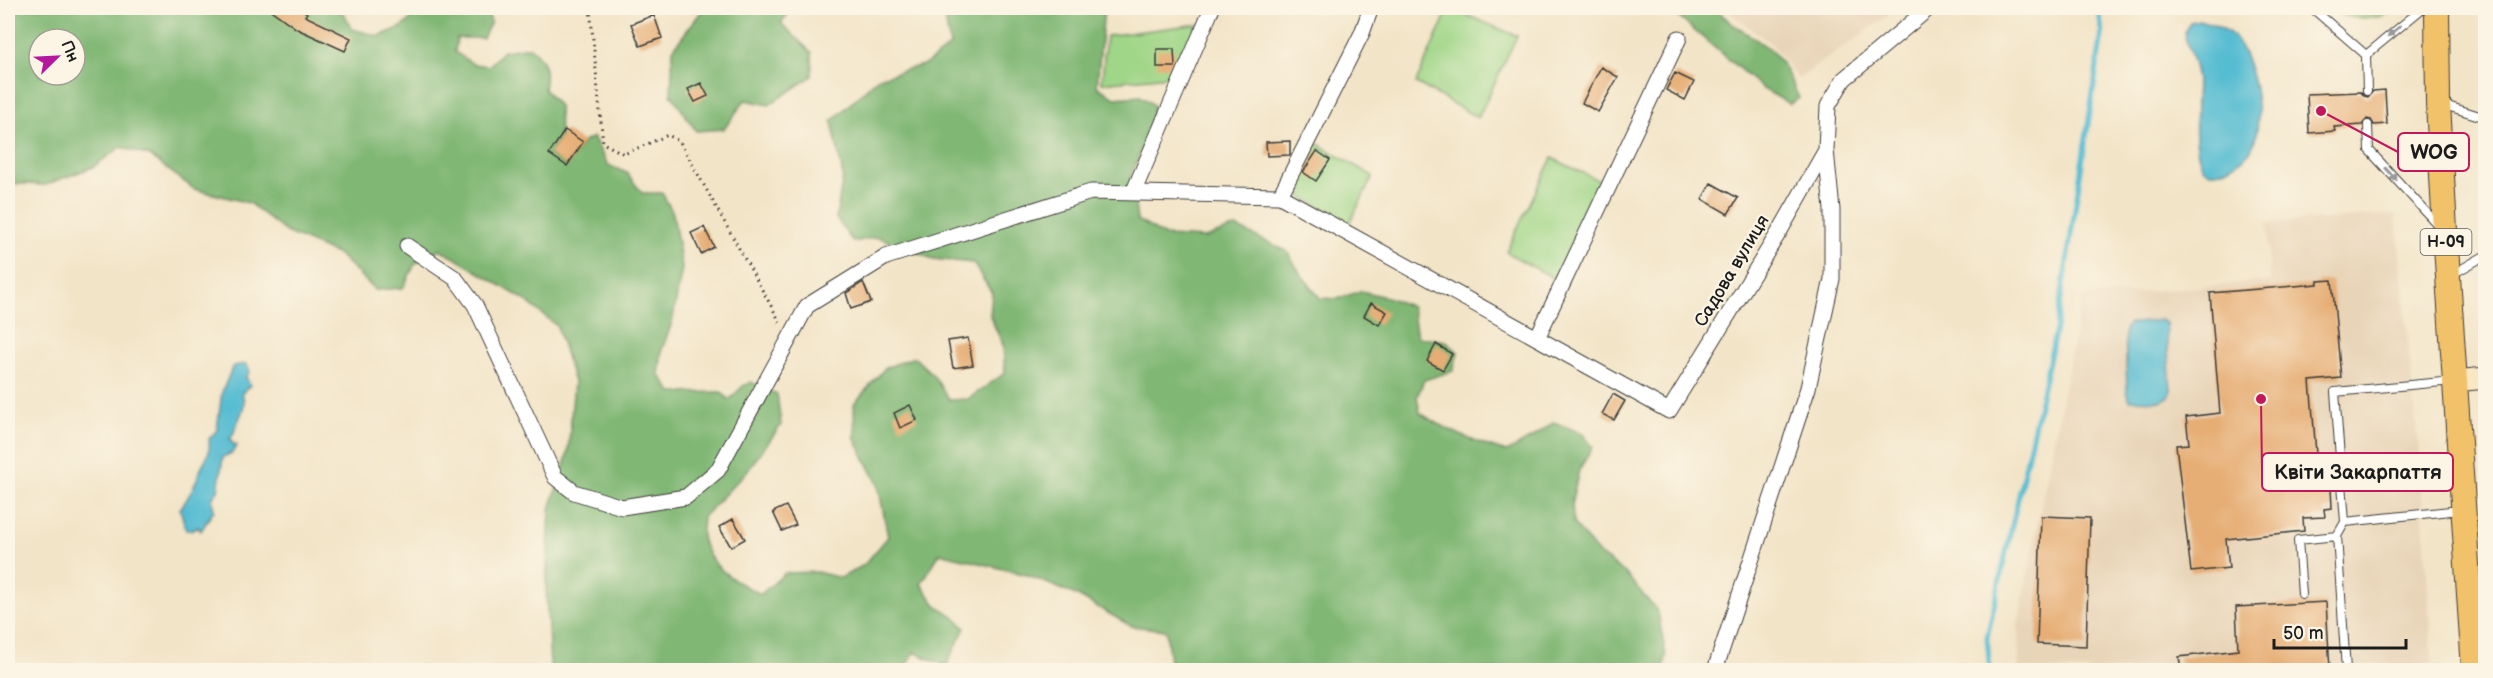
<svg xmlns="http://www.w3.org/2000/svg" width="2493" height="678" font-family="'Balsamiq Sans',sans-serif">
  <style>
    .built { fill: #e8d4b7 }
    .green { fill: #a0d688; stroke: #5e7952; stroke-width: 1.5 }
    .forest { fill: #80b774; stroke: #4e6a48; stroke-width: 1.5; fill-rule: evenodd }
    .water { fill: #54bcd1; stroke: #386c76; stroke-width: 1.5 }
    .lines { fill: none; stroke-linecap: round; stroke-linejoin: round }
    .stream { stroke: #54bcd1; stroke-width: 5 }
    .building { fill: #e6ad74 }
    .lane-casing { stroke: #3c3a36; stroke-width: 10 }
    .street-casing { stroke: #3c3a36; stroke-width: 17 }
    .secondary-casing { stroke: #3c3a36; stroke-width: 23 }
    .primary-casing { stroke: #3c3a36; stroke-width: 26 }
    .path { stroke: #3c3a36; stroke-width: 3; stroke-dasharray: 1.5 4.5; stroke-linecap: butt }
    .lane { stroke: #fff; stroke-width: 8 }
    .street { stroke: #fff; stroke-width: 15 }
    .secondary { stroke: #fae7c3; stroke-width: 21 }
    .primary { stroke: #f2c26a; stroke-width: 24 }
    .oneway { fill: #999 }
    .labels { text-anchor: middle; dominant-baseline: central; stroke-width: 4.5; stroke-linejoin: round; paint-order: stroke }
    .shield { fill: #fcf5e5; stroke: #5f5d58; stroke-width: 1.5 }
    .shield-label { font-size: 16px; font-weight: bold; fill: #1c1c1c }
    .street-label { font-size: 18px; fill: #1c1c1c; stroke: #fcf5e5 }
    .leader { fill: none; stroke: #c2185b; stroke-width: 2 }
    .callout-dot { fill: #c2185b; stroke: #fcf5e5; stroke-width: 2 }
    .callout { fill: #fcf5e5; stroke: #c2185b; stroke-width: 2 }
    .callout-label { font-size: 20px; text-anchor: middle; font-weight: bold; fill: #1c1c1c }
  </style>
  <rect width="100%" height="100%" fill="#fcf5e5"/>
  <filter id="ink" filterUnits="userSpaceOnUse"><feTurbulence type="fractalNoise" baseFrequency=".0167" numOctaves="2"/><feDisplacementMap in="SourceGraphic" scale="12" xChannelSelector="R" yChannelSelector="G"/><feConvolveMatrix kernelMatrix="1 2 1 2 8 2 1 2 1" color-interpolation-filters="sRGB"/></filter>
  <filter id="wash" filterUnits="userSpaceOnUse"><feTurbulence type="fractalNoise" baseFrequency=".008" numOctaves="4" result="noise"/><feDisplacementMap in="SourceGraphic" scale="24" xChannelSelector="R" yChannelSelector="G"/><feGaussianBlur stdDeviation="1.35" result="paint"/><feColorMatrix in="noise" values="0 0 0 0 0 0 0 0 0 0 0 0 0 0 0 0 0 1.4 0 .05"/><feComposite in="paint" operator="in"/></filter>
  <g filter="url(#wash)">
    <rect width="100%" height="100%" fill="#f2e4c7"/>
    <path class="built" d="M1727 8H1899L1798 79 1773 45 1735 17Z
      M2396 214 2419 454 2433 670H2019L2018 624 2082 297 2270 281 2267 223Z"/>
    <path class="green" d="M1449 8 1517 36 1478 118 1416 83Z
      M2328 8H2393L2392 12C2375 21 2343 20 2328 8Z
      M1199 24 1178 75 1102 83 1106 36Z
      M1316 143 1373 176 1349 224 1291 190Z
      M1552 158 1604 183 1557 280 1506 252Z"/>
    <path class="forest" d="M8 8H332L344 13 352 29 379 36 402 27 423 8H486L491 22 483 38H457L455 52 473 64 489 66 503 51 530 47C545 61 548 69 544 89L559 106 560 138 549 154 567 166 583 142 593 137 608 165 627 173 642 193H662L673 213 682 268 672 323 662 349 659 374 672 393 721 392 729 400 743 386 751 382 777 394 781 425 747 471 703 517C703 523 701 531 702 536 707 566 736 583 761 594L785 573 817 572 841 578 864 565 888 537 878 484 855 439 854 404 885 368 914 357 934 376 949 400 968 399 1005 373 1003 345 990 316 992 293 973 263 933 259 878 237 853 242 836 218 843 176 832 121 878 78 926 64 950 46 945 17 928 8H1104L1097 86 1115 98 1140 96 1154 105 1146 141 1131 175 1137 220 1165 236 1205 238 1236 227 1287 251 1300 273 1320 298 1337 299 1361 291 1390 298 1412 307 1417 337 1446 341 1458 352 1453 371 1424 380 1417 397 1420 413C1448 431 1475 443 1507 452L1535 436 1554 422 1582 433 1593 447 1579 470 1572 500 1573 523 1599 554 1625 573 1658 612 1666 656 1664 670H1171L1166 630 1131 626 1076 595 1027 575 940 553 921 584 936 605 953 616 965 628 946 666 914 652 905 670H881L867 667 865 670H559L550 665 546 590 550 509 568 453 574 382 557 326 525 300 440 249 415 264 403 288 375 290 339 255 286 232 249 203 194 189 150 156 121 147 93 167 45 185 8 183ZM39 39H75V75H39Z
      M704 8H800L792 9 781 23 812 53V76L769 105 745 100 724 129 696 131 671 94 673 49Z
      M1668 8H1716C1730 26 1752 35 1769 49 1783 60 1791 82 1799 98L1790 104 1763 89Z"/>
    <path class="water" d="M2199 20C2210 24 2224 27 2232 35 2254 57 2273 143 2240 161 2232 166 2220 174 2210 172 2189 168 2197 96 2197 81 2196 64 2187 48 2184 32L2191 22Z
      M2161 320 2166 323 2171 390 2170 396 2161 401 2130 400 2127 391 2125 330 2129 324Z
      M246 364 250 371 246 377 250 385 242 393C247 406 241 414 236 426 234 432 234 434 230 439L233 444 237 445 232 453 223 457 218 490 212 499 214 510 201 531 198 527 192 530H186L180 509C190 496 195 486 200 471 204 457 211 460 209 439L217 430 222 392 233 366Z"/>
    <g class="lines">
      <path class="stream" d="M1990 670 1987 637 2057 325 2102 34 2099 8"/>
    </g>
    <g id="blocks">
      <path class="building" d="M268 8H300L307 13 305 16 351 38 345 51 297 29Z
        M654 15 662 38 640 46 631 24Z
        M1157 49H1174L1175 67H1157Z
        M1601 67 1618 77 1598 112 1582 103Z
        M1675 73 1694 82 1685 100 1666 90Z
        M701 83 708 96 695 102 688 89Z
        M2385 90 2387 124 2374 125 2371 120 2367 119 2362 125 2334 127 2335 131 2309 133 2307 94 2361 92 2364 96 2368 97 2373 91Z
        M565 130 583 142 567 166 549 154Z
        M1290 141V155L1267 156 1266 142Z
        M1317 151 1330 160 1316 181 1303 172Z
        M1711 183 1738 198 1728 214 1702 199Z
        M704 227 714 247 701 254 691 233Z
        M2332 280 2341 378 2310 381 2319 489 2331 488 2332 508 2324 509 2325 517 2303 518 2304 531 2226 539 2229 568 2191 572 2176 445 2189 444 2186 417 2220 413 2210 293 2318 284V281Z
        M863 282 871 302 851 309 846 293Z
        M1371 303 1387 312 1379 325 1364 316Z
        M968 338 973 365 953 368 948 341Z
        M1436 344 1452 354 1443 370 1427 361Z
        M1613 394 1625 401 1614 420 1602 414Z
        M910 405 917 420 900 428 894 413Z
        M786 506 796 525 782 531 773 512Z
        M2041 516 2090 518 2086 646 2037 644Z
        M733 519 745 539 731 547 719 527Z
        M2326 602 2330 670H2181L2179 657 2238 650 2236 607Z"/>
    </g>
  </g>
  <g filter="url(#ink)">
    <use href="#blocks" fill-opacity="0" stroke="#3c3a36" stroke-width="1.5"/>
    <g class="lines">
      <g class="lane-casing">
        <path id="lane" d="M2312 8 2366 55 2367 91
          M2366 55 2423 8
          M2441 104 2486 118
          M2368 125 2369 150 2438 225
          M2453 274 2486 255
          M2345 522 2460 510
          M2302 594 2298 540 2337 536
          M2346 670 2337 536 2345 522 2335 392 2453 381"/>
      </g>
      <g class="street-casing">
        <path id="street" d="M1133 193 1212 8
          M1280 196 1362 33 1371 8
          M407 246 455 278 475 305 555 477 574 492 622 507 686 497 718 470 807 306 886 257 1091 192 1280 196 1669 411 1781 229 1826 150
          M1537 338 1679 38
          M1715 670 1808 388 1832 279V210L1826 150 1828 106 1844 79 1929 8"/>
      </g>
      <g class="secondary-casing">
        <path id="secondary" d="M2455 381 2486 378"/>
      </g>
      <g class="primary-casing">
        <path id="primary" d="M2437 8 2438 103 2445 231 2474 670"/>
      </g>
      <path class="path" d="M590 8 603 143 624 154 668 135 680 142 780 322"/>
      <use href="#lane" class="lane"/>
      <use href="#street" class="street"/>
      <use href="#secondary" class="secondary"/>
      <use href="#primary" class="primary"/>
    </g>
    <defs><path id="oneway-solid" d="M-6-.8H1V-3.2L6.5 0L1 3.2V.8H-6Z" transform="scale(1.5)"/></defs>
    <g class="oneway">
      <use href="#oneway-solid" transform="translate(2394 31) rotate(140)"/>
      <use href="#oneway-solid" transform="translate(2391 174) rotate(47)"/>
    </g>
  </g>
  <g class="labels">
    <rect class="shield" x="2420.5" y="229" width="51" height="26" rx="4.5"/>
    <g class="shield-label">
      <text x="2446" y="242">Н-09</text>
    </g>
    <g class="street-label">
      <text transform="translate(1732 271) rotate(-59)">Садова вулиця</text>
    </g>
  </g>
  <path class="leader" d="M2321 111L2398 152M2261 399L2262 472"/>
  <g class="callout-dot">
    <circle cx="2321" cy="111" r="6"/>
    <circle cx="2261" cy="399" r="6"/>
  </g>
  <g class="callout">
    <rect x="2398" y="133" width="71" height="38" rx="6"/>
    <rect x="2262" y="453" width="191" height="38" rx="6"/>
  </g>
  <g class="callout-label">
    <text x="2434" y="159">WOG</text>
    <text x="2358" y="479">Квіти Закарпаття</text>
  </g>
  <rect width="2493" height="678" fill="none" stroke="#fcf5e5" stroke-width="30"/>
  <g transform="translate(57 57) rotate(66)"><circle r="28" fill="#fcf5e5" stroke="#a29e95" stroke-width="1.5"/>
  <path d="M0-4.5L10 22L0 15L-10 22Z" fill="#b5179e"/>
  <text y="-9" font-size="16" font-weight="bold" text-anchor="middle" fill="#1c1c1c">Пн</text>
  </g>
  <path d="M2274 639v9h132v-9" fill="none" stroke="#1c1c1c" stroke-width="3"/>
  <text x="2283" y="639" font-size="18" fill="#1c1c1c" stroke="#fcf5e5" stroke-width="4.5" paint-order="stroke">50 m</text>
</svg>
